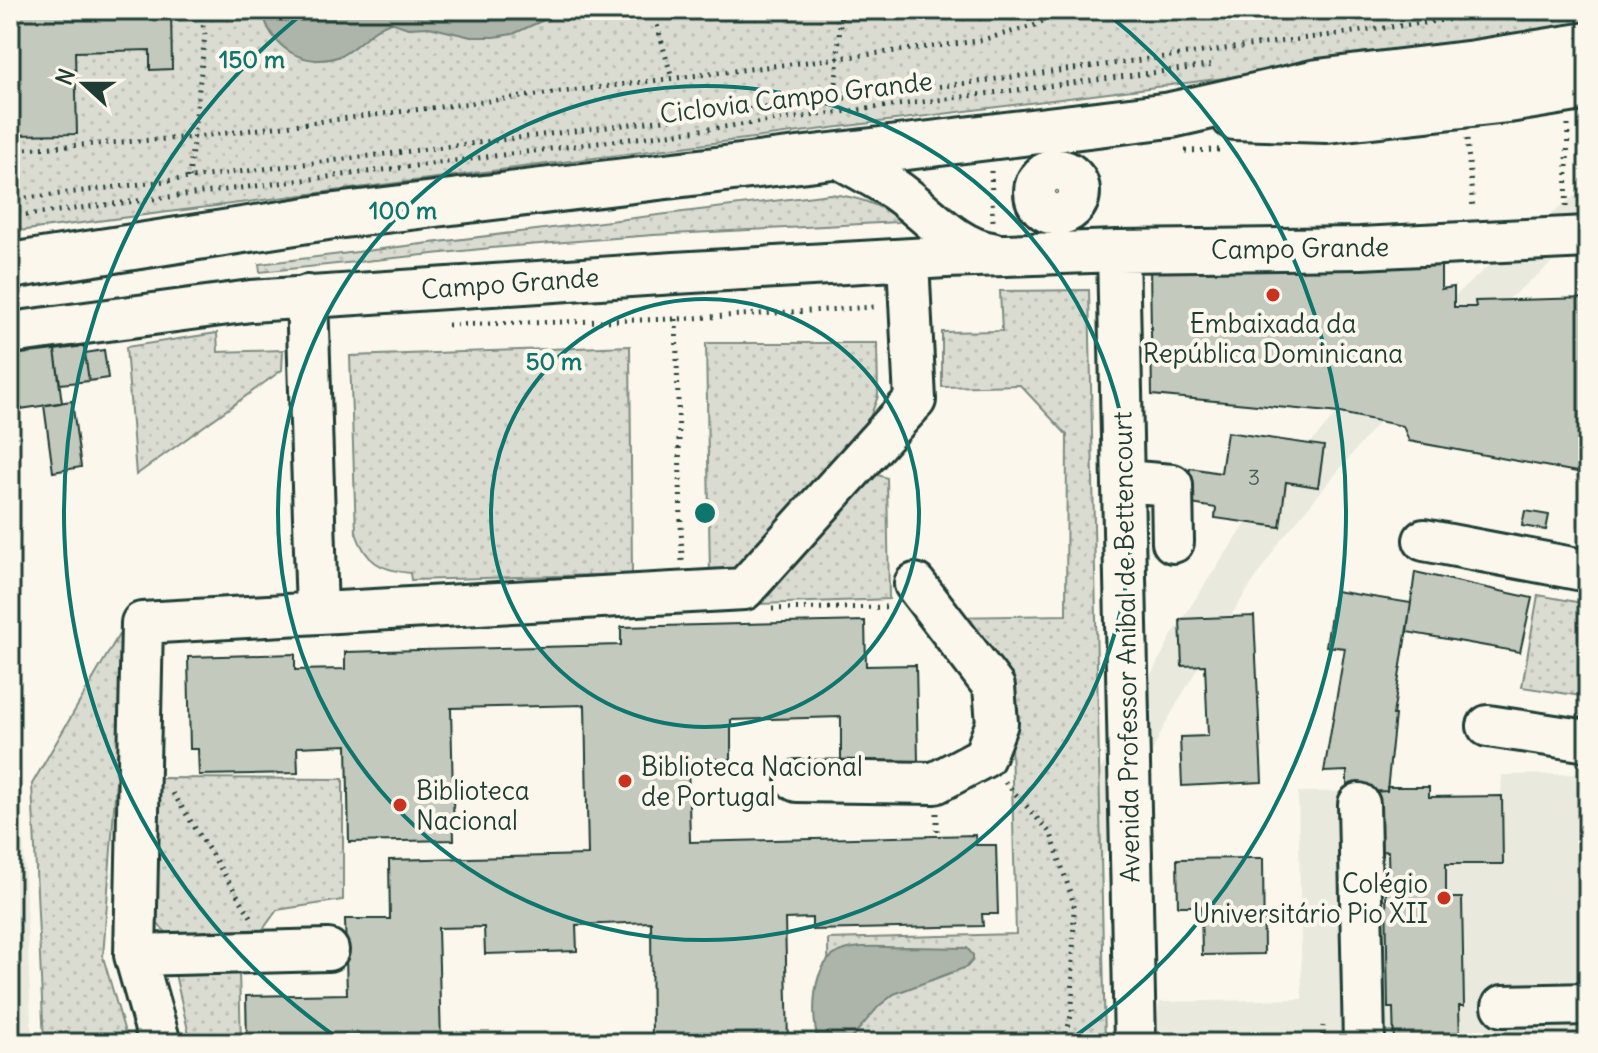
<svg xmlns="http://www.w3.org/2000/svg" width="1598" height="1053" font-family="Delius,sans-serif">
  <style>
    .built { fill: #eae9de }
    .grass { fill: url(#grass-dots); stroke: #7d8c82; stroke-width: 2 }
    .water { fill: #adb4aa; stroke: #74847b; stroke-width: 2 }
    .building { fill: #c4c9be; stroke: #1f3d34; stroke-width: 2 }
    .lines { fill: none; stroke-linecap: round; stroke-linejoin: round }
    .minor-casing { stroke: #1f3d34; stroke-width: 46 }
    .major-casing { stroke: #1f3d34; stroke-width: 50 }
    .path { stroke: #1f3d34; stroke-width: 5; stroke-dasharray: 2 6; stroke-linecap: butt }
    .minor { stroke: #fbf7ec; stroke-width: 40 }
    .major { stroke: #fbf7ec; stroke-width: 44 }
    .ring { fill: none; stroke: #0f766e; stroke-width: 4 }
    .poi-dot { fill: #c8321e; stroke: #fbf7ec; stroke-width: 3 }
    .labels { text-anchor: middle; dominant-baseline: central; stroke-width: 8; stroke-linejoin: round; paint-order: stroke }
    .number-label { font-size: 22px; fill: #486056 }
    .street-label { font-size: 26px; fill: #1f3d34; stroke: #fbf7ec }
    .poi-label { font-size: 26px; fill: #1f3d34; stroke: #fbf7ec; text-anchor: start }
    .centre { fill: #0f766e; stroke: #fbf7ec; stroke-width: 4 }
    .ring-label { font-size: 24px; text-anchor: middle; font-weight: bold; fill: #0f766e; stroke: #fbf7ec; stroke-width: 8; stroke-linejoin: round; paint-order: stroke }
  </style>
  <defs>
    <pattern id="grass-dots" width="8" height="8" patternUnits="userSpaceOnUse" patternTransform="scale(2)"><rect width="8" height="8" fill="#dbdcd1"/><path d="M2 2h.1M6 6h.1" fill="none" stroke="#bcbeb4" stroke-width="1.8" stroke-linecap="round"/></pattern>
  </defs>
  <rect width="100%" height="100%" fill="#fbf7ec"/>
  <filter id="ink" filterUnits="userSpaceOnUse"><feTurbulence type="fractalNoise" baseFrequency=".0125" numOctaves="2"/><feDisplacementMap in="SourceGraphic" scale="16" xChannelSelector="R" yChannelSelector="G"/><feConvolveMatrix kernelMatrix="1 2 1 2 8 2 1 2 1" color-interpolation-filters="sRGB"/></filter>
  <g filter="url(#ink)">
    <path class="built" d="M1588 186V234L1490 314 1429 371 1377 424 1281 540 1245 594 1205 655 1163 728 1102 860 1001 1043 1099 773 1172 635 1213 572 1250 518 1295 461 1349 399 1402 343 1521 237Z
      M1588 774V1043H1152L1160 1002 1302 999 1298 792 1387 791V787H1429L1430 797 1501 796 1502 775Z
      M21 783 32 1043H10V784Z"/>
    <path class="grass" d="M10 10H1588V27L1473 45 1148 88 10 232Z
      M830 194C857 197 876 203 898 218V222L653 235 491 248 260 272 259 264Z
      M1089 290 1105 1043H829L828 939 1016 934 1010 705 949 617 1066 615 1067 435 1020 385 942 387V332L1002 331 1000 291Z
      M217 333 218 352 283 350 282 370 136 475 126 347Z
      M706 343H877L878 396 864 433 736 567 710 574Z
      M630 346 632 574 411 580 410 573C380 570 366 562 356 533L350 356Z
      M875 474 887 478 889 599 761 604Z
      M1538 595 1588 604V697L1522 687Z
      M128 619 103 957 128 1043H44L32 784Z
      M154 778 343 779V900L277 910 256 939 174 940 145 912Z
      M239 972 241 1043H191L175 974Z"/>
    <path class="water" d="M263 10H573L550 17 513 34 494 37H471L429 27 408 28 391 22C372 28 361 44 344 54 308 72 268 48 263 10Z
      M906 947 967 948 973 955V960L967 967 894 994 879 1006 847 1043H818C812 1016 809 962 842 951 860 944 886 948 906 947Z"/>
    <path class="building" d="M10 10H171L172 69 150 70V50L75 52 77 134 10 135Z
      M1441 264V289L1454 287V307H1476L1475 301 1588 298V474L1409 441 1403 426 1340 413 1152 395 1150 266Z
      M84 346 89 381 60 384 55 350Z
      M55 350 62 403 20 409 12 355Z
      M104 350 108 378 89 381 85 353Z
      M12 355 20 409 10 410V356Z
      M72 401 81 467 53 472 44 405Z
      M1227 432 1324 446 1318 487 1286 482 1280 527 1215 518 1216 508 1185 503 1190 468 1221 473Z
      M1525 511 1549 515 1546 530 1522 526Z
      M1415 572 1532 598 1520 652 1407 632Z
      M1335 591 1411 603 1393 715H1395L1387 791 1347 792V771L1324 772 1345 648 1326 646Z
      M1254 616 1262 782 1182 786 1180 737 1208 736 1205 665 1182 666 1180 619Z
      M865 621 866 666 916 665 918 761 841 763V717L731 720V759L688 760 690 842 975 835 976 845H996L998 914H982L983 926 812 930V918L785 919 788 1043H652L651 922 576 925 577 951 485 954 484 927 438 928 441 1043H364V1035L289 1037V1043H247L246 996 347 994 345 919H390L389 860 588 855 585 705 451 708 454 840 349 842 347 745 297 747 298 773 199 775 198 749H190L188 657 295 654V670L345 669V652L621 645V627Z
      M1387 787H1429V797L1502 796 1503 864H1446V898H1462L1464 1006H1459L1460 1041 1588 1038V1043H1394L1393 1008H1388L1386 888H1389L1388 851 1371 852 1370 792 1387 791Z
      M1251 858H1263L1264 954 1202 955 1201 906H1178L1177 859Z
      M1588 1038V1043H1525V1039Z"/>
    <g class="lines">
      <g class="minor-casing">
        <path id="minor" d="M834 155C854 166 875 177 894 189 926 210 953 248 992 253
          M1035 192a22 22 0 1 1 44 0a22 22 0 1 1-44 0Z
          M1118 251 1135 1043
          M307 296 317 613
          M10 333 251 301 675 273 946 257 1118 251 1360 248 1588 237
          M1123 481 1172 485 1173 542
          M1424 540 1588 571
          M1488 726 1588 741
          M797 781 935 783 984 757 997 723 994 687 915 584
          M1359 804 1364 1043
          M135 955 328 950
          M1503 1006 1588 1004
          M160 1043 135 955 142 623 744 589 915 400 908 261"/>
      </g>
      <g class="major-casing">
        <path id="major" d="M1234 117 1327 120 1508 100 1588 87
          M10 266 327 217 1171 115 1318 82 1475 63 1588 45"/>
      </g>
      <path class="path" d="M653 10 672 79
        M835 99 841 10
        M1467 139 1473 209
        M10 150 194 137 978 41 1033 26 1070 10
        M1185 151 1219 150
        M991 171 993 221
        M189 178 205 35 200 10
        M10 200 967 83 1521 10
        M1566 207 1568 125
        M10 217 1215 65
        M676 319 682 562
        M448 325 676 319 874 307
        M772 609 890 607
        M1005 782 1051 834 1074 904 1072 1012 1064 1043
        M173 793 253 920
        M937 813V836
        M1322 1043 1323 1026"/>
      <use href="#minor" class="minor"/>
      <use href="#major" class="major"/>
    </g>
  </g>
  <g class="ring">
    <circle cx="705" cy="513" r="214"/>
    <circle cx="705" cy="513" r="427"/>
    <path d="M342 1041A641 641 0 0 1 306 11M1104 11A641 641 0 0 1 1068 1041"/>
  </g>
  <g class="poi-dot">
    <circle cx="1273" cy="295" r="8"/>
    <circle cx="625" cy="781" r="8"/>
    <circle cx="400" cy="805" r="8"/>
    <circle cx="1444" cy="898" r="8"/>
  </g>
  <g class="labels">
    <g class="number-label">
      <text x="1254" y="477">3</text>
    </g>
    <g class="street-label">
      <text transform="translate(796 97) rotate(-7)">Ciclovia Campo Grande</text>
      <text transform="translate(1300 248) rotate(-1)">Campo Grande</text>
      <text transform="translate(510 283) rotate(-4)">Campo Grande</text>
      <text transform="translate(1126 647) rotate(-91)">Avenida Professor Aníbal de Bettencourt</text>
    </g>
    <g class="poi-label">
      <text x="1273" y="323" text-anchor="middle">Embaixada da<tspan x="1273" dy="30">República Dominicana</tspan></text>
      <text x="641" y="766">Biblioteca Nacional<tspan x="641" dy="30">de Portugal</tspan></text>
      <text x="416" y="790">Biblioteca<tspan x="416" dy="30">Nacional</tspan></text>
      <text x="1428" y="883" text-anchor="end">Colégio<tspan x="1428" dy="30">Universitário Pio XII</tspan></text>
    </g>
  </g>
  <circle cx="705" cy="513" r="12" class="centre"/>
  <g class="ring-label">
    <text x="252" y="68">150 m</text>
    <text x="403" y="219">100 m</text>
    <text x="554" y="370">50 m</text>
  </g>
  <rect width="1598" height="1053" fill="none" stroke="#fbf7ec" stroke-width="40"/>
  <rect x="20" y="20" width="1558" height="1013" fill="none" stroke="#1f3d34" stroke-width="3" filter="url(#ink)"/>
  <g transform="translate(84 84) rotate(291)" stroke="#fbf7ec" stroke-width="6" paint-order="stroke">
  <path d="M0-6L14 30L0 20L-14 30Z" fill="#1f3d34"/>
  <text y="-12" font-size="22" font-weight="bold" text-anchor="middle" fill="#1f3d34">N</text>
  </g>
</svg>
